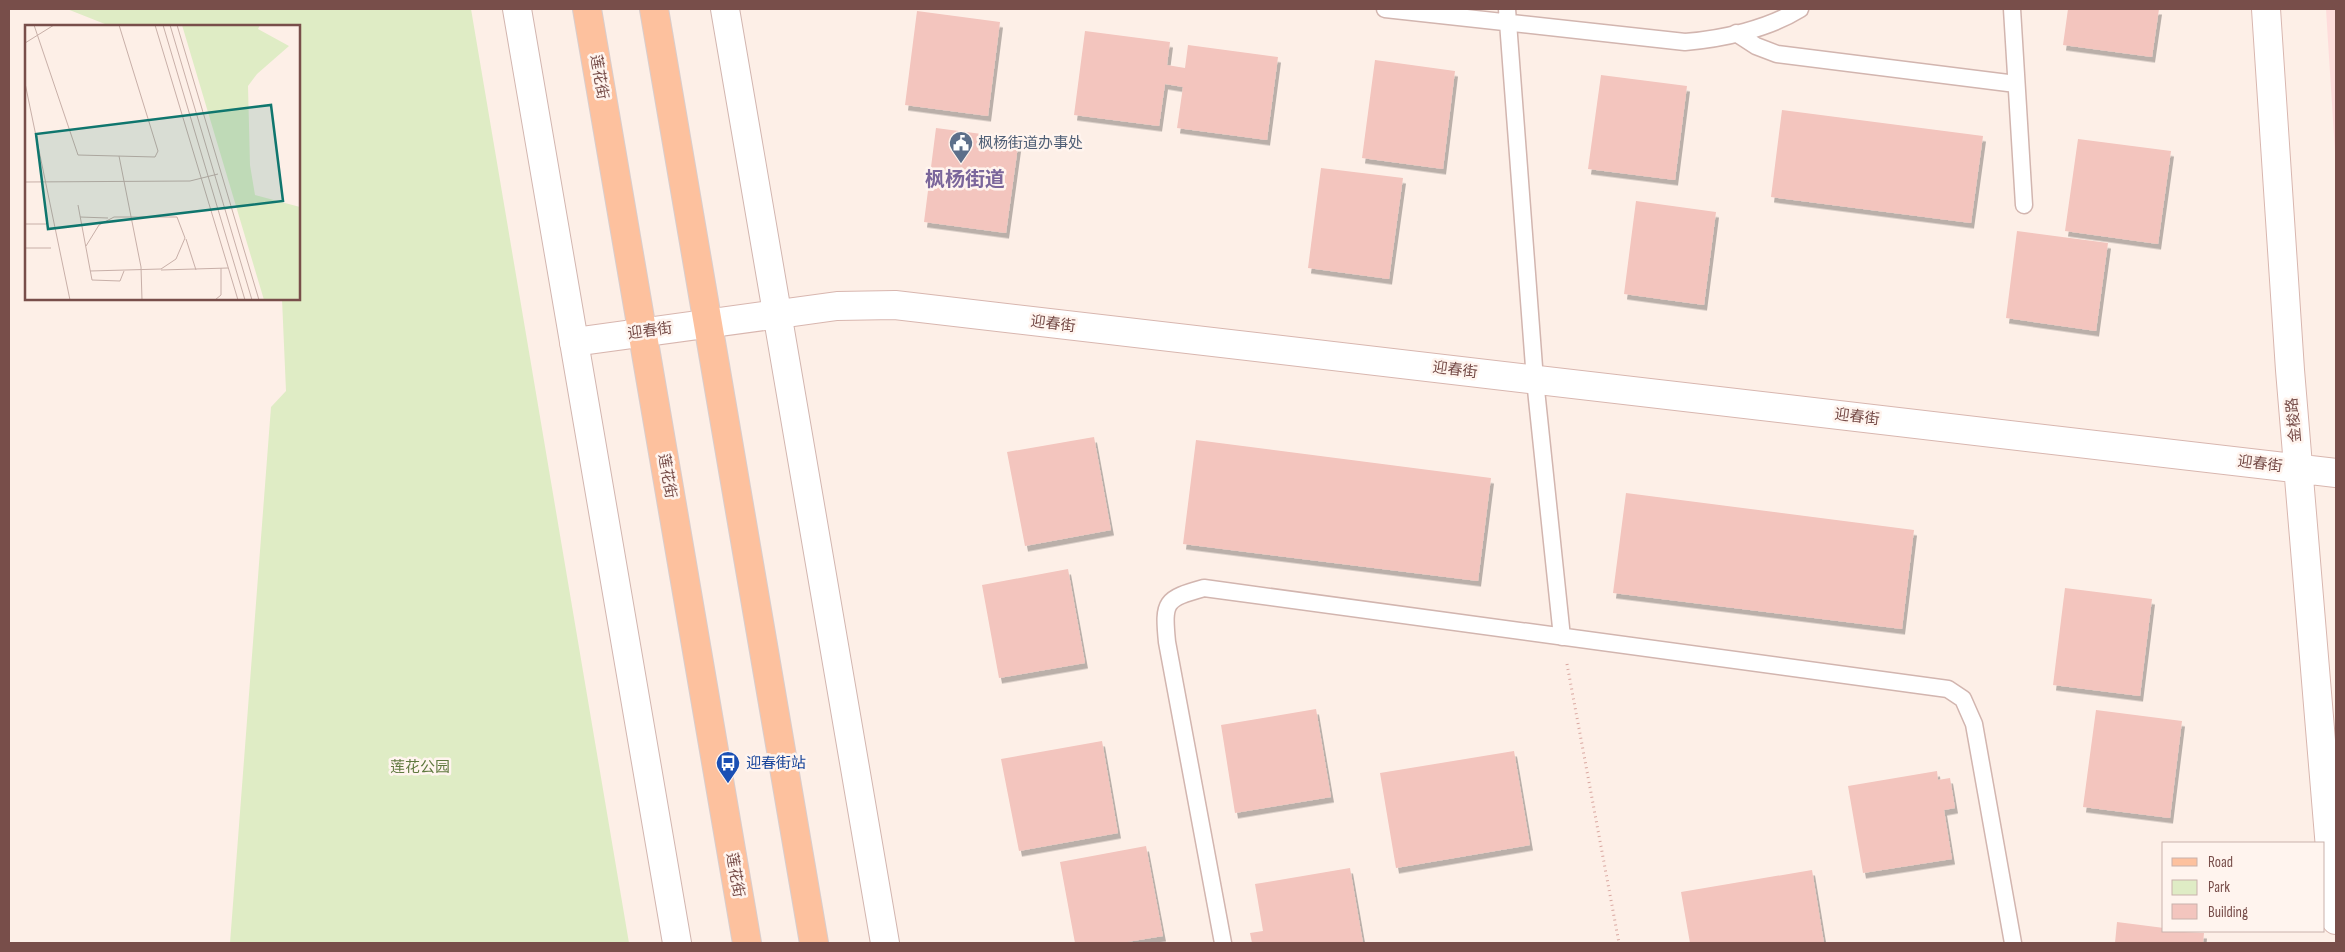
<svg xmlns="http://www.w3.org/2000/svg" width="2345" height="952" font-family="'Sofia Sans Condensed','Noto Sans SC',sans-serif">
  <style>
    .commercial { fill: #fedcdb }
    .green { fill: #dfecc5 }
    .building { fill: #f3c5be; filter: url(#shadow) }
    .lines { fill: none; stroke-linecap: round; stroke-linejoin: round }
    .lane-casing { stroke: #d2b5af; stroke-width: 19 }
    .street-casing { stroke: #d2b5af; stroke-width: 30 }
    .secondary-casing { stroke: #d8b6af; stroke-width: 30 }
    .primary-casing { stroke: #d9cdcc; stroke-width: 30 }
    .path { stroke: #d9a7a0; stroke-width: 3; stroke-dasharray: 1 4; stroke-linecap: butt }
    .lane { stroke: #fff; stroke-width: 16 }
    .street { stroke: #fff; stroke-width: 28 }
    .secondary { stroke: #fff; stroke-width: 28 }
    .primary { stroke: #fdc19e; stroke-width: 28 }
    .labels { text-anchor: middle; dominant-baseline: central; stroke-width: 5; stroke-linejoin: round; paint-order: stroke }
    .street-label { font-size: 15px; fill: #784e4a; stroke: #fff4ee }
    .service-label { font-size: 15px; fill: #4e5e75; stroke: #fff4ee; text-anchor: start }
    .transit-label { font-size: 15px; fill: #164399; stroke: #fff4ee; text-anchor: start }
    .park-label { font-size: 15px; fill: #5f783f; stroke: #fff4ee }
    .district-label { font-size: 20px; font-weight: bold; fill: #7b669b; stroke: #fff4ee }
    .inset-road { fill: none; stroke: #c8afa8; stroke-width: 1 }
    .view { fill: #0f766e; fill-opacity: 0.15; stroke: #0f766e; stroke-width: 2.5 }
    .inset-edge { fill: none; stroke: #784e4a; stroke-width: 2.5 }
  </style>
  <defs>
    <filter id="shadow"><feDropShadow dx="3" dy="5.5" stdDeviation="0" flood-color="#0004"/></filter>
  </defs>
  <rect width="100%" height="100%" fill="#fdefe7"/>
  <path class="commercial" d="M2326 9H2336V168Z"/>
  <path class="green" d="M67 9H471L629 943H230L271 407 286 391 282 299H299V26H110Z"/>
  <path class="building" d="M2068 9H2159L2152 57 2063 45Z
    M917 11 1000 22 988 116 905 105Z
    M1085 31 1170 42 1167 65 1185 68 1188 45 1278 57 1267 140 1177 128 1183 87 1165 84 1159 126 1074 115Z
    M1375 60 1455 71 1443 169 1362 158Z
    M1601 75 1687 86 1675 180 1588 169Z
    M1782 110 1983 136 1971 223 1771 197Z
    M936 128 1019 139 1006 233 924 222Z
    M2078 139 2171 151 2158 244 2065 231Z
    M1321 168 1403 178 1389 279 1308 268Z
    M1636 201 1716 212 1704 305 1624 294Z
    M2017 231 2108 243 2096 331 2006 318Z
    M1094 437 1111 530 1025 546 1007 452Z
    M1196 440 1491 478 1478 581 1183 544Z
    M1626 493 1914 530 1902 629 1613 593Z
    M1068 569 1085 663 999 678 982 585Z
    M2065 588 2152 599 2140 696 2053 685Z
    M1316 709 1331 797 1235 813 1221 725Z
    M2096 710 2182 721 2170 818 2083 807Z
    M1102 741 1118 833 1019 851 1001 759Z
    M1514 751 1530 845 1396 868 1380 773Z
    M1937 771 1938 780 1950 778 1955 808 1944 810 1952 859 1863 873 1848 786Z
    M1146 846 1163 936 1121 943H1075L1060 862Z
    M1350 868 1363 943H1252L1250 933 1263 931 1255 884Z
    M1812 870 1824 943H1690L1681 892Z
    M2117 922 2164 928V931L2204 933 2203 943H2115Z"/>
  <g class="lines">
    <g class="lane-casing">
      <path id="lane" d="M1385 9 1685 42C1722 39 1768 29 1800 9
        M1507 9 1535 380 1562 637
        M2012 9 2024 205
        M1736 33 1756 46 1777 54 2016 84
        M1223 943 1167 642C1163 601 1165 599 1204 588L1948 689 1963 699 1974 724 2013 943"/>
    </g>
    <g class="street-casing">
      <path id="street" d="M517 9 677 943
        M725 9 885 943"/>
    </g>
    <g class="secondary-casing">
      <path id="secondary" d="M2266 9 2290 370 2336 920
        M574 342 837 306 895 305 2336 473"/>
    </g>
    <g class="primary-casing">
      <path id="primary" d="M587 9 747 943
        M654 9 814 943"/>
    </g>
    <path class="path" d="M1567 664 1619 943"/>
    <use href="#lane" class="lane"/>
    <use href="#street" class="street"/>
    <use href="#secondary" class="secondary"/>
    <use href="#primary" class="primary"/>
  </g>
  <defs>
    <g id="civic-pin" transform="scale(1.25)"><path d="M0 17L-7.5 6A9.5 9.5 0 1 1 7.5 6Z" fill="#5c6f8a" stroke="#fff4ee"/><path d="M-.6-6.5H3V-4.5H.6V-3L4-1V1h2V6H-6V1h2V-1L-.6-3ZM-1.2 2.5V6h2.4V2.5Z" fill="#fff"/></g>
    <g id="bus-pin" transform="scale(1.25)"><path d="M0 17L-7.5 6A9.5 9.5 0 1 1 7.5 6Z" fill="#1a4fb4" stroke="#fff4ee"/><path d="M-5-6H5V4H4V6H2V4H-2V6H-4V4H-5ZM-3.5-4V0h7V-4ZM-3.5 1.2v1.5H-2V1.2ZM2 1.2v1.5H3.5V1.2Z" fill="#fff"/></g>
  </defs>
  <g fill-rule="evenodd">
    <use href="#civic-pin" x="961" y="143"/>
    <use href="#bus-pin" x="728" y="763"/>
  </g>
  <g class="labels">
    <g class="street-label">
      <text transform="translate(599 77) rotate(80)">莲花街</text>
      <text transform="translate(1053 324) rotate(7)">迎春街</text>
      <text transform="translate(650 331) rotate(-8)">迎春街</text>
      <text transform="translate(1455 370) rotate(7)">迎春街</text>
      <text transform="translate(1857 417) rotate(7)">迎春街</text>
      <text transform="translate(2294 420) rotate(-95)">金梭路</text>
      <text transform="translate(2260 464) rotate(7)">迎春街</text>
      <text transform="translate(667 476) rotate(80)">莲花街</text>
      <text transform="translate(735 875) rotate(80)">莲花街</text>
    </g>
    <g class="service-label">
      <text x="978" y="143">枫杨街道办事处</text>
    </g>
    <g class="transit-label">
      <text x="746" y="763">迎春街站</text>
    </g>
    <g class="park-label">
      <text x="420" y="767">莲花公园</text>
    </g>
    <g class="district-label">
      <text x="965" y="180">枫杨街道</text>
    </g>
  </g>
  <g transform="translate(25 25)">
    <rect width="275" height="275" fill="#fdefe7"/>
    <path d="M157 0H235L233 4 264 21 232 49 223 61 225 140 230 170 275 182V275H239Z" fill="#dfecc5"/>
    <path class="inset-road" d="M9 0 53 130 130 132 133 126 94 0M130 0 213 275M138 0 220 275M145 0 227 275M152 0 234 275M0 18 29 0M0 58 45 275M94 131 116 242 117 275M0 157 165 156 193 149M53 180 67 255 95 256 99 246M55 192 83 193M0 199H21M161 214 171 245M61 221 74 200 89 192H152L160 213 151 234 136 244 65 246M0 223H26M136 245 203 243M190 275 196 270V243"/>
    <path class="view" d="M246 80 258 176 23 204 11 109Z"/>
    <rect width="275" height="275" class="inset-edge"/>
  </g>
  <rect width="2345" height="952" fill="none" stroke="#784e4a" stroke-width="20"/>
  <rect x="2162" y="842" width="162" height="90" fill="#fff4ee" stroke="#c9b2ac"/>
  <rect x="2172" y="858" width="25" height="8" fill="#fdc19e" stroke="#c9b2ac"/>
  <text x="2208" y="867" font-size="15" fill="#784e4a">Road</text>
  <rect x="2172" y="880" width="25" height="15" fill="#dfecc5" stroke="#c9b2ac"/>
  <text x="2208" y="892" font-size="15" fill="#784e4a">Park</text>
  <rect x="2172" y="904" width="25" height="15" fill="#f3c5be" stroke="#c9b2ac"/>
  <text x="2208" y="917" font-size="15" fill="#784e4a">Building</text>
</svg>
